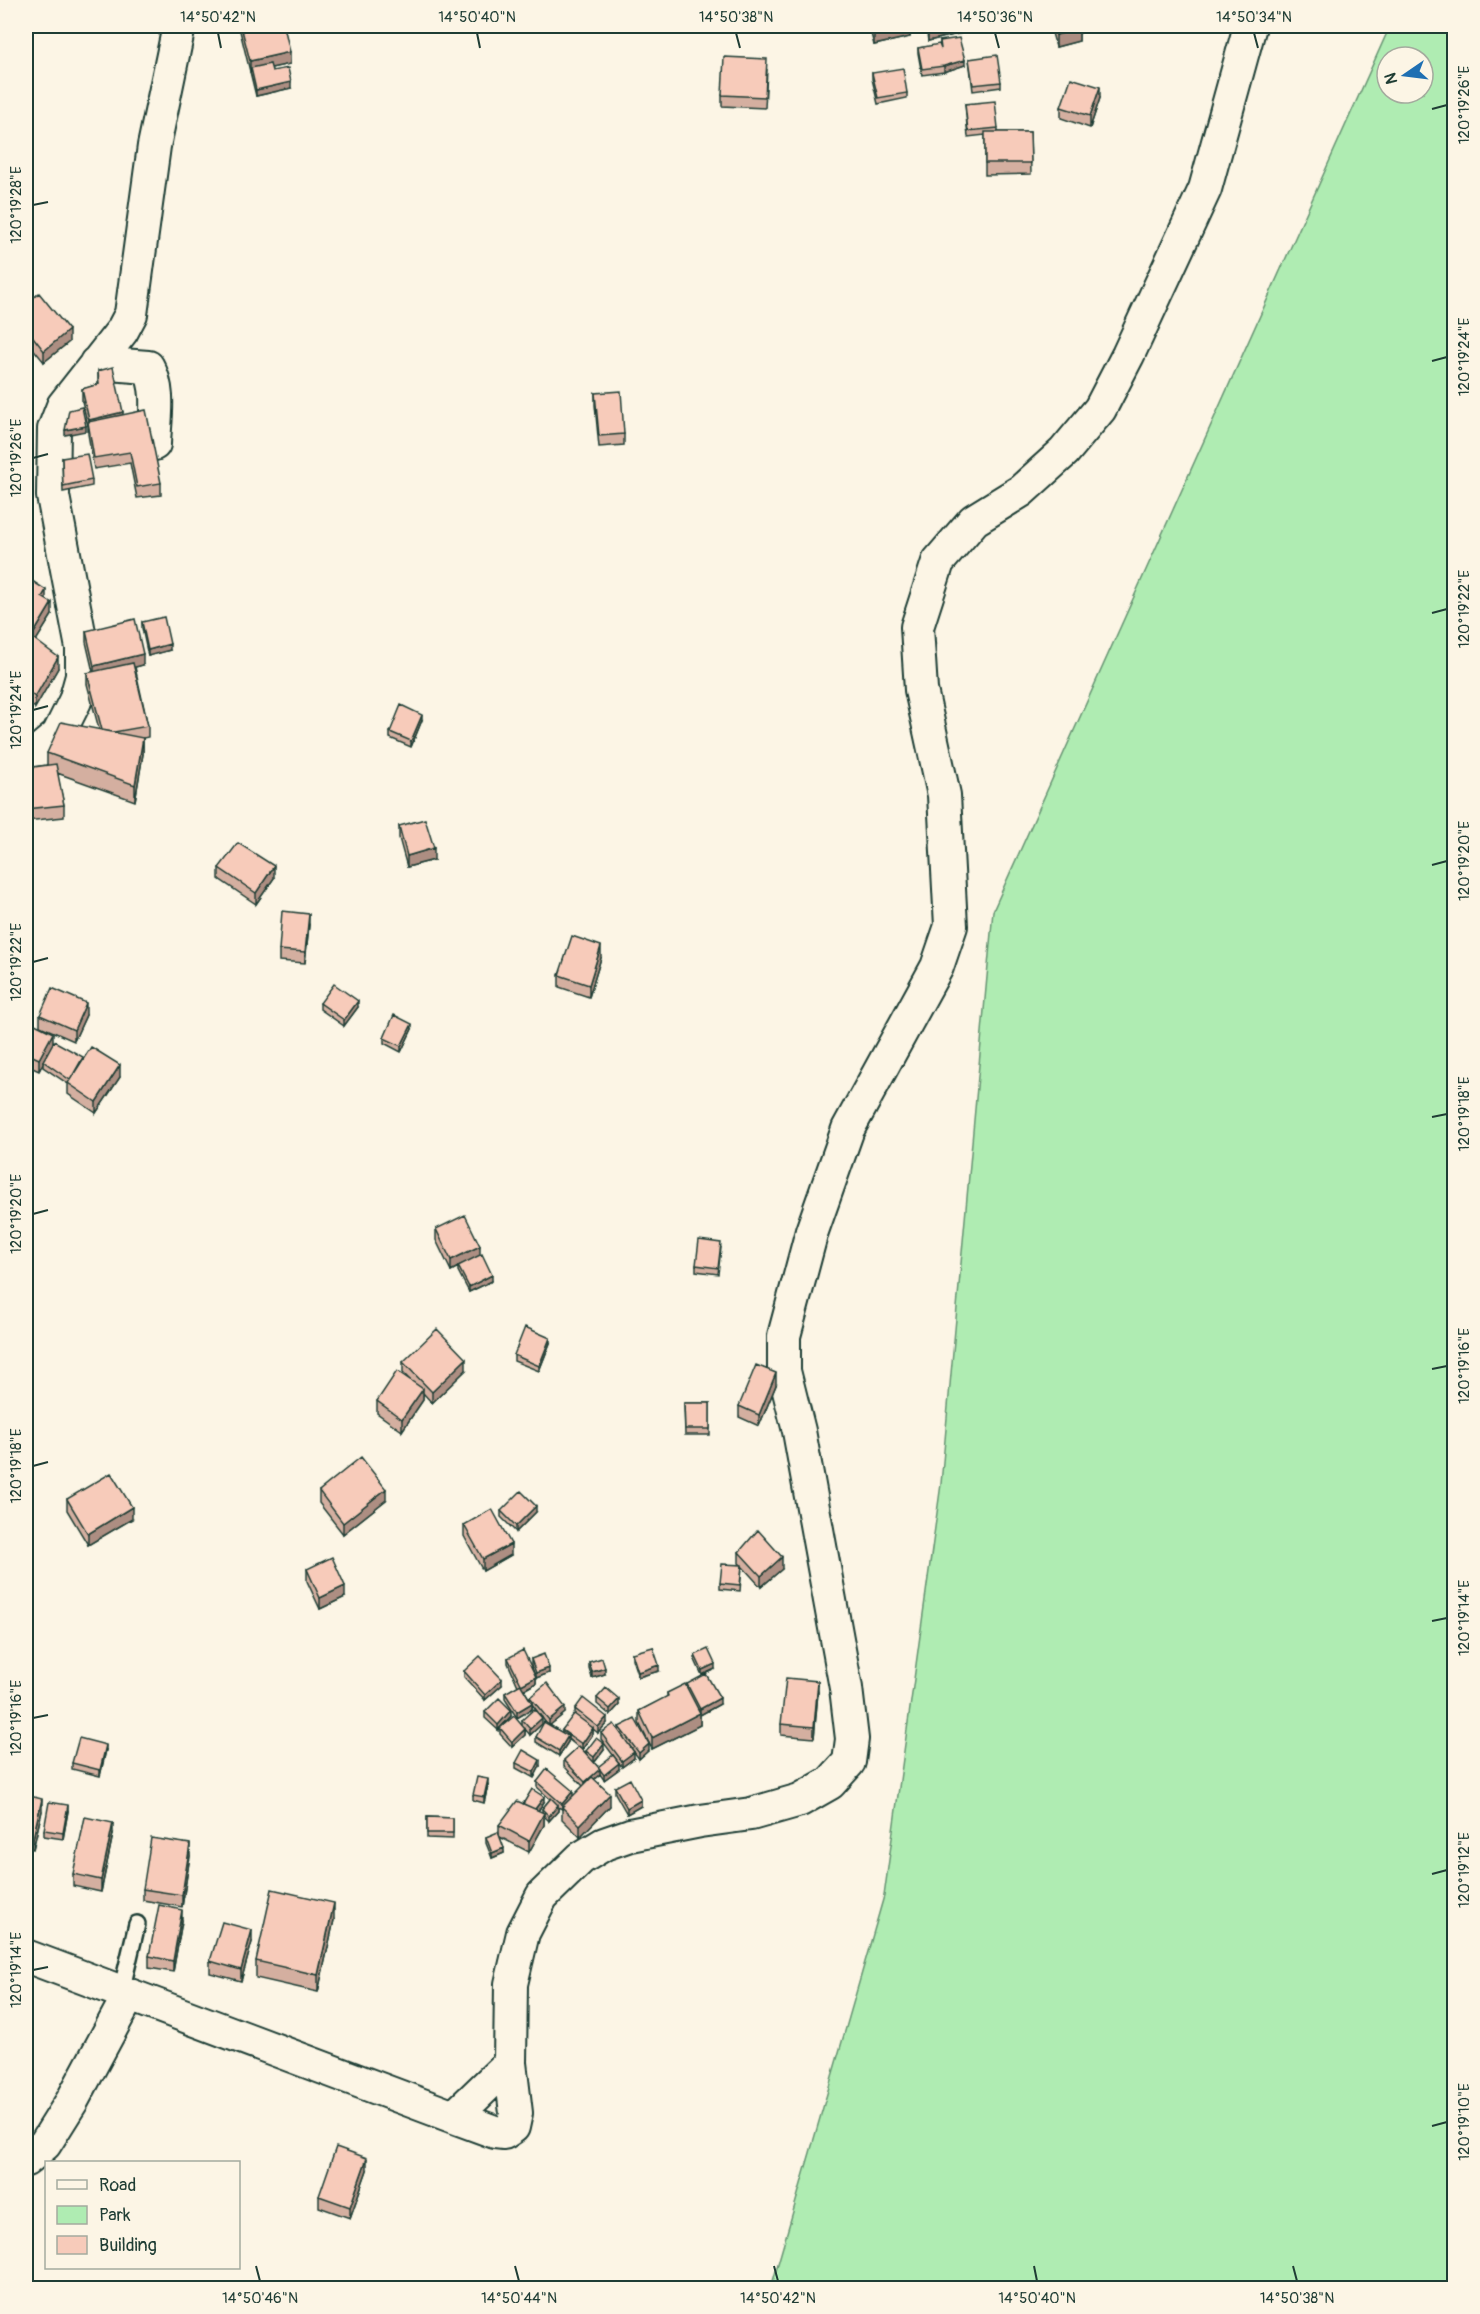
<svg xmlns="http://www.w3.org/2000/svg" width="1480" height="2314" font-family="Pangolin,sans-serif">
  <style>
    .green { fill: #afecb2; stroke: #679473; stroke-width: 1.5; fill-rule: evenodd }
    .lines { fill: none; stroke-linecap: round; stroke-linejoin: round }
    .lane-casing { stroke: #1f3d34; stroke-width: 20 }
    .street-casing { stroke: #1f3d34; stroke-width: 36 }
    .lane { stroke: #fcf5e5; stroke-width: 15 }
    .street { stroke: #fcf5e5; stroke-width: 32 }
    .wall { fill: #d4afa0; stroke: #1f3d34; stroke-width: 1.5 }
    .shaded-wall { fill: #ad8e82; stroke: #1f3d34; stroke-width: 1.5 }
    .building { fill: #f7cbba; stroke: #1f3d34; stroke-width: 1.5 }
    .ticks { fill: none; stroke: #1f3d34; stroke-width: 2 }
    .neatline { fill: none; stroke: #1f3d34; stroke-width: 2 }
    .ticks-label { font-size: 15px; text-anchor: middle; fill: #1f3d34 }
  </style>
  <rect width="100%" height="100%" fill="#fcf5e5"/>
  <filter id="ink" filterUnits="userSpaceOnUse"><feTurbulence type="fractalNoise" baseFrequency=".0167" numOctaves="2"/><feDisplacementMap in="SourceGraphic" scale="12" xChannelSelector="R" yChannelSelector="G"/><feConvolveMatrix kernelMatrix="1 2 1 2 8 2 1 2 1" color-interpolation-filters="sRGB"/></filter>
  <g filter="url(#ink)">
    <path class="green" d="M1390 26H1454V2288H771L884 1896 941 1484 993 911ZM1387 57H1423V93H1387Z"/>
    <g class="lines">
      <g class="lane-casing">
        <path id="lane" d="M121 1992 137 1924"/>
      </g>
      <g class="street-casing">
        <path id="street" d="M96 363 148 367C161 390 155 418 154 444
          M26 757 40 750 58 735 75 701 82 676V648L53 496 54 429 63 406 122 331 131 314 154 146 179 26
          M26 1956 454 2117 495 2132 504 2133 513 2127 516 2113 510 2063 511 1984 523 1933 542 1896 581 1858 604 1844 630 1835 700 1821 751 1814 800 1800 830 1783 849 1762 852 1739 846 1688 799 1431 784 1371V1336L812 1231 848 1129 937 967 951 926 944 795 921 690 917 627 938 562 974 520 1021 491 1064 452 1100 409 1128 355 1205 189 1250 26
          M454 2117 510 2063
          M26 2160 45 2144 72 2101 129 1995"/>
      </g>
      <use href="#lane" class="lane"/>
      <use href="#street" class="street"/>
    </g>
    <path class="wall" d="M240 26H284L290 64 271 68 272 71 291 88 256 96 240 31Z
      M869 26H910V37L874 45Z
      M926 26H984V28L928 41Z
      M1050 26H1102L1079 33V41L1056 47Z
      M940 41 965 65 944 72 922 75 918 53V48L940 45Z
      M969 59 1001 82V87L973 91Z
      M767 70 765 108 722 106V95Z
      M872 73 907 93V98L878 104 872 79Z
      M1100 98 1090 128 1061 118V107Z
      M965 104 998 128V132H1030L1031 174 985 175V135L968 137Z
      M26 304 69 342 44 362 26 340Z
      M98 371 161 483V495L137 498 130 463 94 469 88 434V426L82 401V389L98 385Z
      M595 393 624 434V445L599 447 595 405Z
      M62 458 92 480V486L63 492Z
      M26 577 46 599 52 615 36 640 58 668 35 708 26 701Z
      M142 622 170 650 148 656 142 628Z
      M86 631 143 665 135 667 148 726V737L143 738V754L135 801 57 773 64 805V817L26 821V768L47 765V753L99 729 87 684V673L93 672 86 642Z
      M422 720 411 747 390 738V732Z
      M399 826 434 860 407 867 399 838Z
      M219 868 274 878 256 904 219 879Z
      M309 925 305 963 279 961V950Z
      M601 958 589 997 559 987V975Z
      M320 1003 358 1007 344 1026 320 1009Z
      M40 1015H86L74 1041 40 1026Z
      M26 1024 53 1043 83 1059 120 1077 96 1113 68 1094V1084L43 1067V1063L39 1071 26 1065Z
      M412 1029 401 1052 384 1043V1038Z
      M436 1229 480 1255 492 1281 469 1292 458 1271V1267L451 1271 436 1240Z
      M721 1248 718 1274 696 1271V1265Z
      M550 1343 539 1371 514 1361V1355Z
      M403 1362 466 1370 432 1403 423 1393V1400L402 1431 377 1413V1401L411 1381 403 1373Z
      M776 1385 759 1426 739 1417V1406Z
      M684 1403H710V1435H685Z
      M319 1491 386 1500 343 1534 319 1503Z
      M67 1499 132 1519 88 1545 67 1510Z
      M501 1511 536 1512 516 1532 501 1517Z
      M464 1525 511 1555 483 1571 464 1536Z
      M739 1552 782 1569 761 1587 742 1566 740 1591 720 1589V1583L741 1565 739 1563Z
      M307 1569 345 1597 320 1609 307 1581Z
      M632 1653 659 1671 638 1677 632 1659Z
      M695 1655 715 1669 702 1675 695 1660Z
      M508 1658 533 1671 531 1665V1659L549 1673 536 1678V1683L524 1690 530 1700V1697L565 1713 550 1725 562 1733V1730L575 1715V1709L607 1723 598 1733 593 1729V1734L582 1749 586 1754V1751L604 1750 594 1763 598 1767 619 1769 604 1780 600 1774 594 1779 610 1806 580 1837 562 1819V1809L558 1807V1811L549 1821 544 1816V1825L529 1852 500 1837 504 1853 492 1858 486 1843V1837L499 1835V1825L523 1804 544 1802 538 1811 542 1813V1809L550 1799 537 1787V1782L573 1797 583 1786 564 1766V1760L578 1747 568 1739V1742L559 1756 536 1742V1737L546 1723 532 1704V1709L517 1718 505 1699V1693L518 1686 508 1663Z
      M589 1662 605 1674 592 1678 589 1668Z
      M464 1671 502 1685 485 1700 464 1677Z
      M687 1684 720 1704 700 1715V1725L652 1749 639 1723V1711L667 1697V1693L687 1688Z
      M818 1692 814 1738 781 1735V1724Z
      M597 1698 619 1705 610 1715 597 1704Z
      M485 1712 511 1716 501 1727 522 1725V1720L542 1724 530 1735 525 1729V1735L512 1747 500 1734V1728L498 1730 485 1718Z
      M619 1727 649 1750 639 1759 629 1745 634 1758 622 1767 601 1739V1733L619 1731Z
      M106 1750 100 1776 72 1769V1763Z
      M516 1763 540 1766 534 1778 516 1768Z
      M488 1785 484 1803 473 1800V1795Z
      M615 1787 641 1806 627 1814 615 1793Z
      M26 1795 42 1811 33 1849 26 1847Z
      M68 1811 63 1839 44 1836V1830Z
      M427 1817 453 1818V1839L427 1838Z
      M113 1834 101 1892 73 1886V1874Z
      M190 1856 182 1907 143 1900V1889Z
      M334 1920 318 1992 256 1978V1961Z
      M182 1921 173 1972 149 1968V1956Z
      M252 1942 241 1981 210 1973V1961Z
      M367 2170 350 2218 319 2207V2196Z"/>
    <path class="shaded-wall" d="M910 26V37L874 45V34Z
      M945 26H984V28L928 41V29Z
      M1077 26H1102L1079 33V41L1056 47V35Z
      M290 52V64L252 72 251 68 250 73V61Z
      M965 60V65L944 72V66Z
      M291 82V88L256 96V90Z
      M1100 87V98L1090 128V116Z
      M69 330V342L44 362V351Z
      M123 412V423L89 431V420Z
      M86 426V431L65 435V430Z
      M46 590V601L42 597Z
      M52 603V615L34 644V633Z
      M170 644V650L148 656V650Z
      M143 654V665L94 678V666Z
      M58 657V668L35 708V697Z
      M30 714V720L26 722V716Z
      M422 715V720L411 747V741Z
      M143 738V754L135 801V785Z
      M434 848V860L407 867V856Z
      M274 866V878L256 904V893Z
      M309 914V925L305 963V952Z
      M601 946V958L589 997V985Z
      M358 1001V1007L344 1026V1020Z
      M86 1003V1015L74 1041V1030Z
      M412 1024V1029L401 1052V1046Z
      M53 1033V1045L43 1061V1063L39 1071V1059Z
      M120 1065V1077L96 1113V1102Z
      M480 1246V1257L458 1266V1267L451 1271V1260Z
      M492 1275V1281L469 1292V1287Z
      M550 1338V1343L539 1371V1366Z
      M466 1359V1370L432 1403V1392Z
      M776 1373V1385L759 1426V1415Z
      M423 1389V1400L402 1431V1419Z
      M386 1489V1500L343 1534V1523Z
      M536 1506V1512L516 1532V1526Z
      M132 1507V1519L88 1545V1534Z
      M511 1544V1555L483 1571V1559Z
      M782 1557V1569L761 1587V1576Z
      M345 1586V1597L320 1609V1598Z
      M715 1664V1669L702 1675V1670Z
      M659 1665V1671L638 1677V1672Z
      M549 1668V1673L536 1678V1683L521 1691V1685L536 1677V1673Z
      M605 1668V1674L592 1678V1672Z
      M502 1679V1685L485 1700V1695Z
      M818 1681V1692L814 1738V1727Z
      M720 1698V1704L700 1715V1725L652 1749V1738L700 1713V1709Z
      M619 1699V1705L610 1715V1709Z
      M532 1703V1709L517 1718V1712Z
      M565 1707V1713L549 1726V1720Z
      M511 1710V1716L498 1730V1725Z
      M607 1717V1723L598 1733V1727Z
      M542 1718V1724L530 1735V1729Z
      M593 1728V1734L582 1750V1744Z
      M525 1729V1735L512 1747V1742Z
      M568 1736V1742L559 1756V1751Z
      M604 1744V1750L594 1763V1757Z
      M649 1744V1750L639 1759V1753Z
      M106 1745V1750L100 1776V1770Z
      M634 1752V1758L622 1767V1761Z
      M540 1760V1766L534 1778V1772Z
      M619 1763V1769L604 1780V1775Z
      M600 1769V1774L585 1788V1782Z
      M488 1779V1785L484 1803V1797Z
      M573 1791V1797L562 1807V1810V1804Z
      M610 1794V1806L580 1837V1825Z
      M544 1797V1802L533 1818V1812Z
      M42 1799V1811L33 1849V1838Z
      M641 1800V1806L627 1814V1808Z
      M68 1805V1811L63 1839V1833Z
      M558 1805V1811L549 1821V1816Z
      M544 1813V1825L529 1852V1841Z
      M113 1823V1834L101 1892V1880Z
      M190 1844V1856L182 1907V1895Z
      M504 1848V1853L492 1858V1853Z
      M334 1903V1920L318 1992V1975Z
      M182 1910V1921L173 1972V1961Z
      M252 1930V1942L241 1981V1970Z
      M367 2158V2170L350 2218V2207Z"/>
    <path class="building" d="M241 26H284L290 52 250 61Z
      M872 26H910L874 34Z
      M928 26H945L928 29Z
      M1053 26H1078L1079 29 1056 35Z
      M959 38 965 60 944 66 922 69 918 48 939 44 941 49 940 41Z
      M997 55 1001 82 973 85 969 59Z
      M724 57 767 59 765 97 722 95Z
      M270 64 272 71 288 68 291 82 256 90 251 68Z
      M903 68 907 93 878 98 872 73Z
      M1071 78 1100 87 1090 116 1061 107Z
      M995 101 998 128 968 131 965 104Z
      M985 132H1030L1031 163H985Z
      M39 293 69 330 44 351 26 328V304Z
      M113 367 123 412 89 420 82 389 99 384 98 371Z
      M621 391 624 434 599 436 595 393Z
      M82 407 86 426 65 430 69 410Z
      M146 410 161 483 137 487 130 452 94 458 88 422Z
      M87 454 92 480 63 486 62 458Z
      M26 577 46 590 42 597 52 603 34 633 26 627Z
      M164 617 170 644 148 650 142 622Z
      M135 619 143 654 94 666 86 631Z
      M26 633 58 657 35 697 26 689Z
      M133 663 148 726 114 732 102 730 87 673Z
      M401 705 422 715 411 741 390 732Z
      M26 706 30 714 26 716Z
      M61 722 143 738 135 785 47 753Z
      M56 764 64 805 26 809V768Z
      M425 819 434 848 407 856 399 826Z
      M238 843 274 866 256 893 219 868Z
      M282 911 309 914 305 952 279 950Z
      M572 936 601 946 589 985 559 975Z
      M334 984 358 1001 344 1020 320 1003Z
      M52 988 86 1003 74 1030 40 1015Z
      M394 1015 412 1024 401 1046 384 1038Z
      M27 1020 53 1033 39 1059 26 1053V1024Z
      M54 1041 83 1057 70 1080 43 1061Z
      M91 1047 120 1065 96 1102 68 1083Z
      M465 1215 480 1246 451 1260 436 1229Z
      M699 1240 721 1243 718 1268 696 1265Z
      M482 1254 492 1275 469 1287 458 1266Z
      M525 1327 550 1338 539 1366 514 1355Z
      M437 1329 466 1359 432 1392 403 1362Z
      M756 1365 776 1373 759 1415 739 1406Z
      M397 1371 423 1389 402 1419 377 1401Z
      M684 1403H710V1429H685Z
      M361 1457 386 1489 343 1523 319 1491Z
      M111 1473 132 1507 88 1534 67 1499Z
      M521 1491 536 1506 516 1526 501 1511Z
      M492 1509 511 1544 483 1559 464 1525Z
      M758 1530 782 1557 761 1576 739 1552Z
      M332 1557 345 1586 320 1598 307 1569Z
      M722 1564 742 1565 740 1585 720 1583Z
      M653 1647 659 1665 638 1672 632 1653Z
      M708 1649 715 1664 702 1670 695 1655Z
      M523 1650 536 1677 521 1685 532 1703 517 1712 505 1693 521 1684 508 1658Z
      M544 1654 549 1668 536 1673 531 1659Z
      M480 1656 502 1679 485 1695 464 1671Z
      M602 1658 605 1668 592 1672 589 1662Z
      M706 1674 720 1698 700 1709 687 1684Z
      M786 1678 818 1681 814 1727 781 1724Z
      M547 1683 565 1707 549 1720 530 1697Z
      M685 1684 700 1713 652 1738 639 1711 668 1696 667 1693Z
      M606 1688 619 1699 610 1709 597 1698Z
      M499 1698 511 1710 498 1725 485 1712Z
      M583 1698 607 1717 598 1727 575 1709Z
      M534 1709 542 1718 530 1729 522 1720Z
      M574 1714 593 1728 582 1744 562 1730Z
      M514 1716 525 1729 512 1742 500 1728Z
      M635 1719 649 1744 639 1753 619 1727Z
      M544 1722 568 1736 559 1751 536 1737Z
      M614 1724 634 1752 622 1761 601 1733Z
      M79 1738 106 1745 100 1770 72 1763Z
      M596 1738 604 1744 594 1757 586 1751Z
      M579 1746 600 1769 585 1782 564 1760Z
      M523 1750 540 1760 534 1772 516 1763Z
      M613 1755 619 1763 604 1775 598 1767Z
      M547 1769 573 1791 562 1804 537 1782Z
      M477 1777 488 1779 484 1797 473 1795Z
      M592 1777 610 1794 580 1825 562 1807Z
      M630 1779 641 1800 627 1808 615 1787Z
      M532 1789 544 1797 535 1809 523 1804Z
      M26 1795 42 1799 33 1838 26 1836Z
      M551 1798 558 1805 549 1816 542 1809Z
      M517 1801 544 1813 529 1841 499 1825Z
      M49 1802 68 1805 63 1833 44 1830Z
      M85 1817 113 1823 101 1880 73 1874Z
      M427 1817 453 1818V1833H427Z
      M498 1832 504 1848 492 1853 486 1837Z
      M151 1838 190 1844 182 1895 143 1889Z
      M272 1889 334 1903 318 1975 256 1961Z
      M159 1905 182 1910 173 1961 149 1956Z
      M222 1922 252 1930 241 1970 210 1961Z
      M336 2147 367 2158 350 2207 319 2196Z"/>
  </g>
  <path class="ticks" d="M218 33 221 48M477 33 480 48M736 33 740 48M995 33 999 48M1254 33 1258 48M1432 109 1447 105M33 205 48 202M1432 361 1447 357M33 458 48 454M1432 613 1447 609M33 710 48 706M1432 865 1447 861M33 962 48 958M1432 1117 1447 1114M33 1214 48 1210M1432 1369 1447 1366M33 1466 48 1462M1432 1621 1447 1618M33 1718 48 1715M1432 1874 1447 1870M33 1970 48 1967M1432 2126 1447 2122M256 2266 260 2281M515 2266 519 2281M774 2266 778 2281M1034 2266 1037 2281M1293 2266 1297 2281"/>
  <rect width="1480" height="2314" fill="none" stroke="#fcf5e5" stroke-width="66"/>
  <rect x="45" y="2161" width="195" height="108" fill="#fcf5e5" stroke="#a4ab9e" stroke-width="1.5"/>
  <rect x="57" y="2180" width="30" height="9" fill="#fcf5e5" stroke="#a4ab9e" stroke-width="1.5"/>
  <text x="99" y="2191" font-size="18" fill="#1f3d34">Road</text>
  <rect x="57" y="2206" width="30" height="18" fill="#afecb2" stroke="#a4ab9e" stroke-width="1.5"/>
  <text x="99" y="2221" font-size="18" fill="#1f3d34">Park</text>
  <rect x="57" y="2236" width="30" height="18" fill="#f7cbba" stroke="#a4ab9e" stroke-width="1.5"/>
  <text x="99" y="2251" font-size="18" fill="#1f3d34">Building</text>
  <g transform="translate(1405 75) rotate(256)"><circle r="28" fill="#fcf5e5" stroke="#a4ab9e" stroke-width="1.5"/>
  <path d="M0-4.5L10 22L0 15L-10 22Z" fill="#1f6fb2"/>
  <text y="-9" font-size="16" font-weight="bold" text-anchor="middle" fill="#1f3d34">N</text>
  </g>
  <rect x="33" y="33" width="1414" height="2248" class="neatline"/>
  <g class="ticks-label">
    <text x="218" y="22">14°50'42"N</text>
    <text x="477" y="22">14°50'40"N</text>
    <text x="736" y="22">14°50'38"N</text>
    <text x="995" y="22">14°50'36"N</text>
    <text x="1254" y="22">14°50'34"N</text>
    <text transform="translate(1464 105) rotate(-90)" y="5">120°19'26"E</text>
    <text transform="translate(16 205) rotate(-90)" y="5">120°19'28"E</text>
    <text transform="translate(1464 357) rotate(-90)" y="5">120°19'24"E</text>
    <text transform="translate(16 458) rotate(-90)" y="5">120°19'26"E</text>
    <text transform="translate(1464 609) rotate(-90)" y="5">120°19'22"E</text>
    <text transform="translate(16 710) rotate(-90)" y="5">120°19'24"E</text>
    <text transform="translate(1464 861) rotate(-90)" y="5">120°19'20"E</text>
    <text transform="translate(16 962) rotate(-90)" y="5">120°19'22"E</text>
    <text transform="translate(1464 1114) rotate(-90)" y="5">120°19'18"E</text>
    <text transform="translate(16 1214) rotate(-90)" y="5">120°19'20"E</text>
    <text transform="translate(1464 1366) rotate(-90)" y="5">120°19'16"E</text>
    <text transform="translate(16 1466) rotate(-90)" y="5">120°19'18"E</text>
    <text transform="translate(1464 1618) rotate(-90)" y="5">120°19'14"E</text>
    <text transform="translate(16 1718) rotate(-90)" y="5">120°19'16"E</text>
    <text transform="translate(1464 1870) rotate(-90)" y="5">120°19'12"E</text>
    <text transform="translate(16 1970) rotate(-90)" y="5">120°19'14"E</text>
    <text transform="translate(1464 2122) rotate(-90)" y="5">120°19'10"E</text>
    <text x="260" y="2303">14°50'46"N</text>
    <text x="519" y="2303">14°50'44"N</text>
    <text x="778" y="2303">14°50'42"N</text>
    <text x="1037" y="2303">14°50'40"N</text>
    <text x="1297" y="2303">14°50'38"N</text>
  </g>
</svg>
